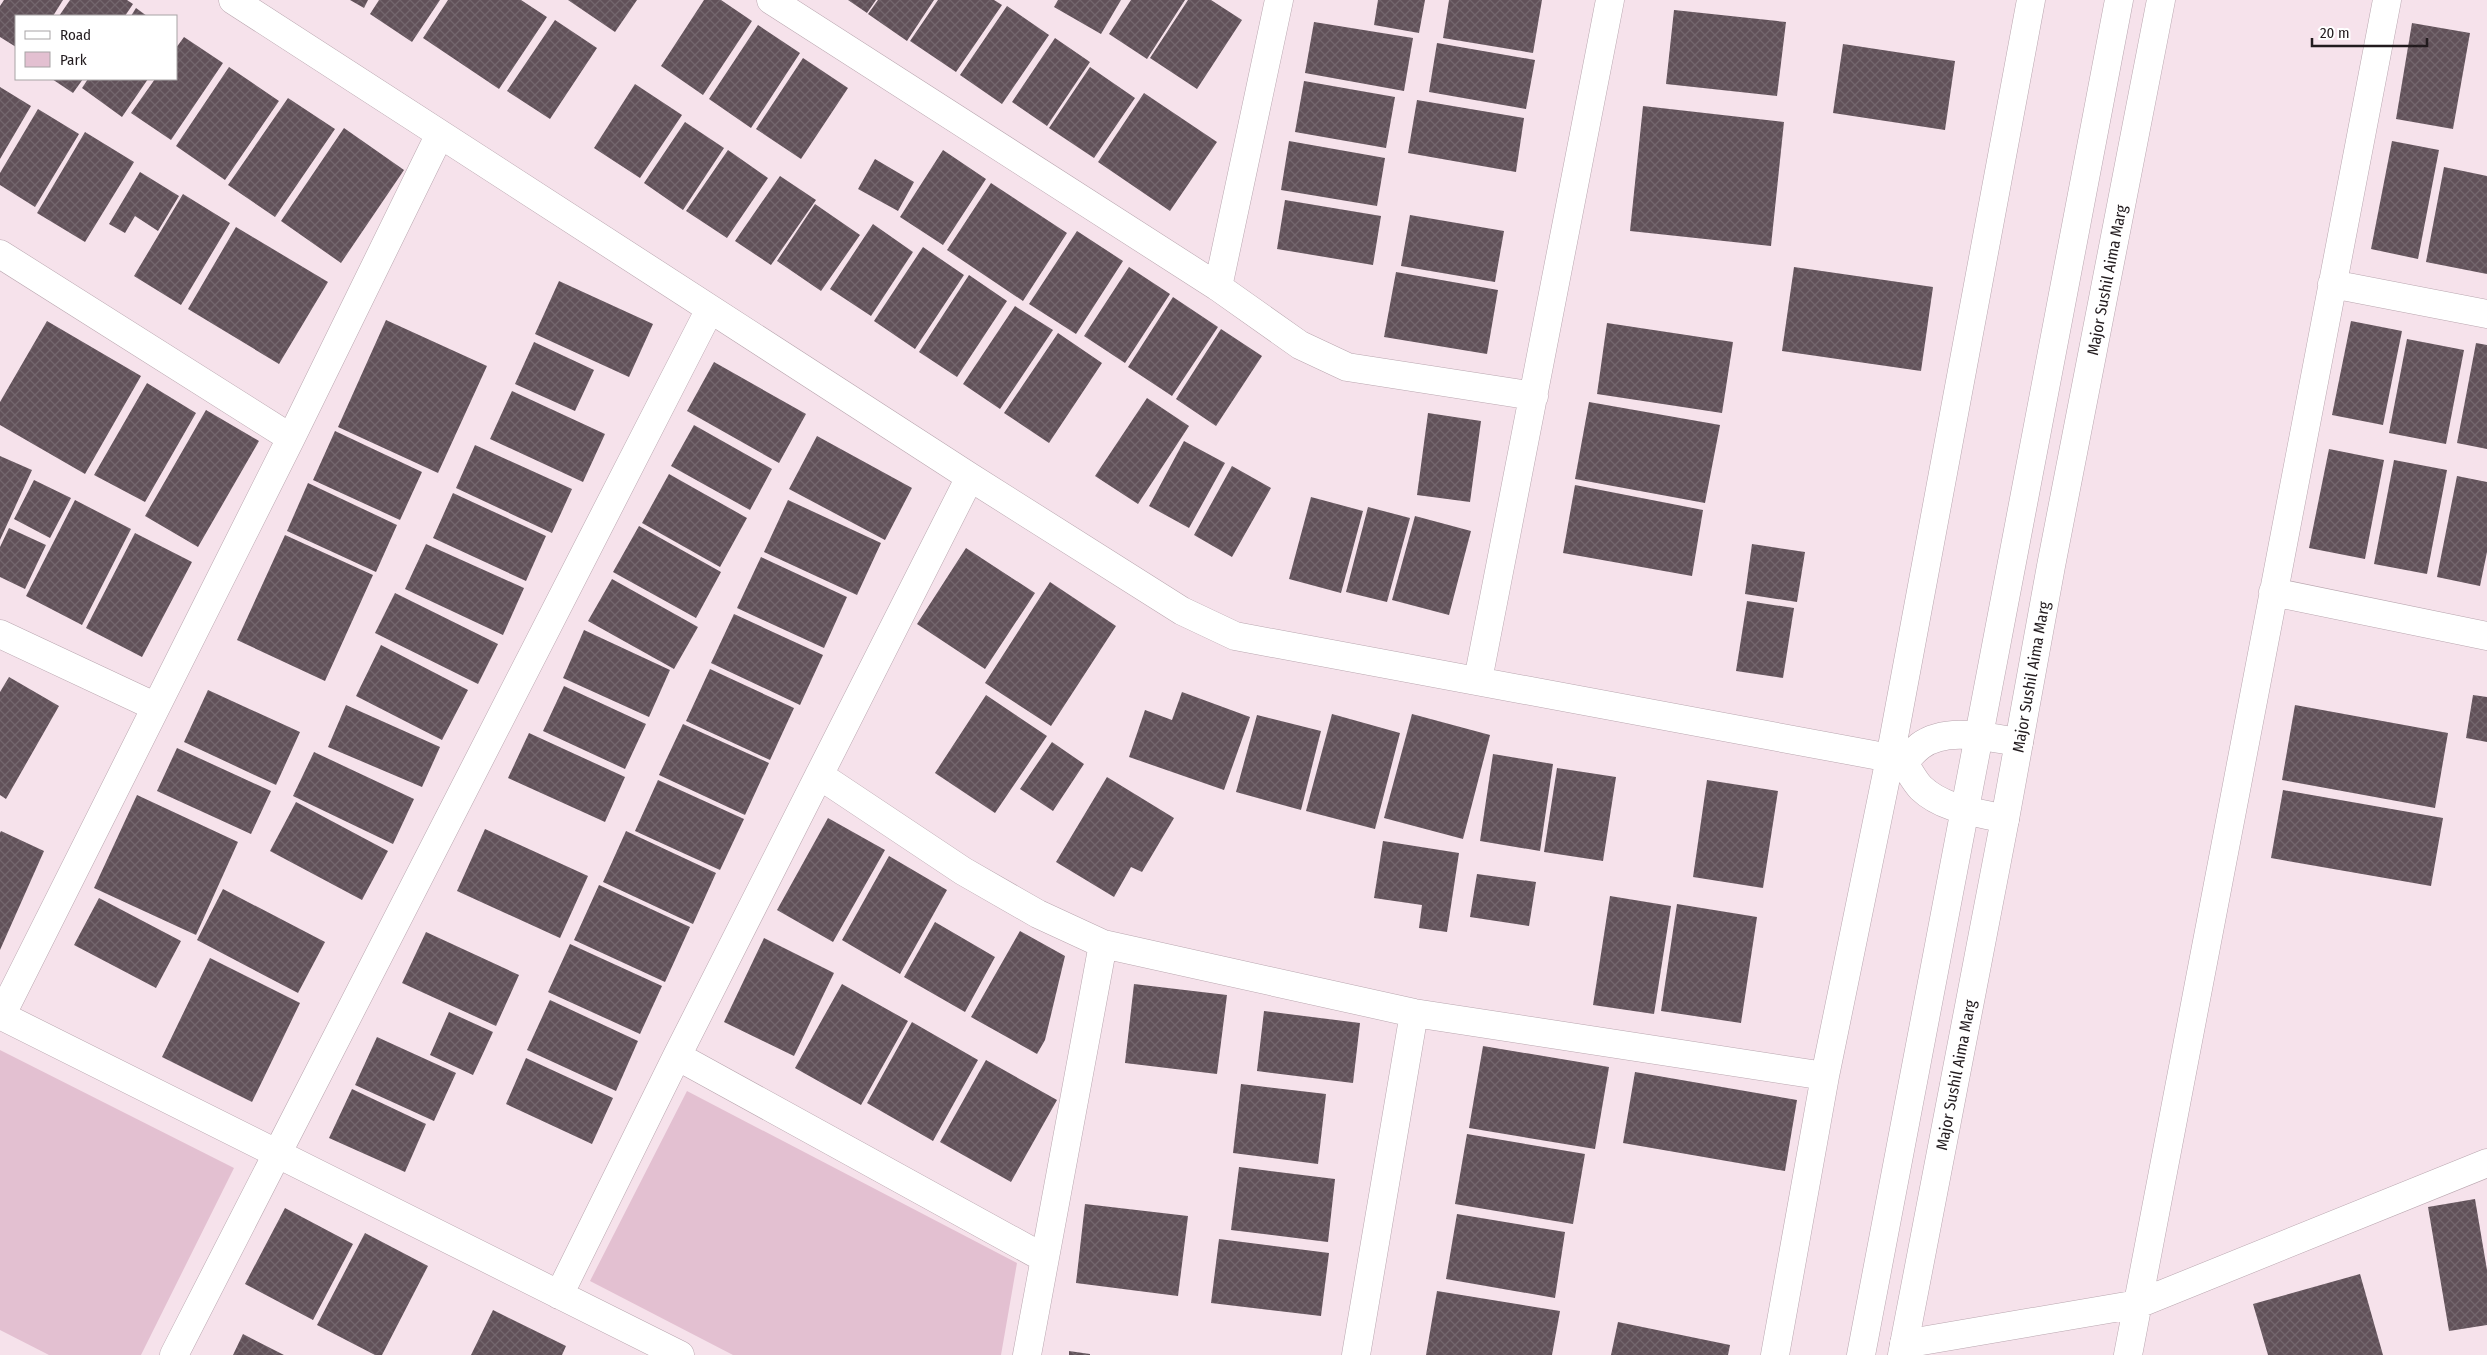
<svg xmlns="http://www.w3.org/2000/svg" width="2487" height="1355" font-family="'Fira Sans Condensed',sans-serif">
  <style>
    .green { fill: #e3c0d1 }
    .building { fill: url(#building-cross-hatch) }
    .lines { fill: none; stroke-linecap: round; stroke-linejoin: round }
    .minor-casing { stroke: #b9a6af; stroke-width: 29 }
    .tertiary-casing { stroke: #b9a6af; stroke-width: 29 }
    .minor { stroke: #fff; stroke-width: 28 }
    .tertiary { stroke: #fff; stroke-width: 28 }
    .labels { text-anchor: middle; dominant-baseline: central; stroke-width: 5; stroke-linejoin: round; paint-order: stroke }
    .street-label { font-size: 16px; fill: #221b1e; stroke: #fff }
  </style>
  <defs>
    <pattern id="building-cross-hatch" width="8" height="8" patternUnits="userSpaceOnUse" patternTransform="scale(1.25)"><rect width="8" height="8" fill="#615159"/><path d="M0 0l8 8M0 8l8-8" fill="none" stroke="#73666d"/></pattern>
  </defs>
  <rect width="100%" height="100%" fill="#f6e2eb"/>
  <path class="green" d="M0 1050 234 1168 141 1355H49L0 1330Z
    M687 1091 1017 1263 1001 1355H733L590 1281Z"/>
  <path class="building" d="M4 0H63L53 16H16V47L0 37V6Z
    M70 0H127L133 4 125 16H59Z
    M350 0H368L364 8Z
    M379 0H440L412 42 370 14Z
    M448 0H521L547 17 499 89 423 38Z
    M568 0H637L615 32Z
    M704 0H721L752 21 703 95 661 66Z
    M848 0H876L867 13Z
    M878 0H934L907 41 868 14Z
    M938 0H994L1002 5 956 72 910 41Z
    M1058 0H1121L1101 34 1054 7Z
    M1131 0H1185L1147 59 1109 34Z
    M1188 0H1211L1242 20 1197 89 1150 58Z
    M1378 0H1425L1419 33 1374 25Z
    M1449 0H1542L1533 53 1443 38Z
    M1007 6 1049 35 1002 104 960 75Z
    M136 8 147 16H131Z
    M1674 10 1786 22 1777 96 1666 84Z
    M555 20 597 48 550 119 507 91Z
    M1314 22 1413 38 1404 91 1305 73Z
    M2412 23 2470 33 2453 129 2396 119Z
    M758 25 800 53 751 128 709 99Z
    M184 37 223 63 171 140 131 113 155 79H176V48Z
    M1055 38 1090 62 1047 126 1012 102Z
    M1437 43 1535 60 1526 109 1429 92Z
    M1843 44 1955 61 1945 130 1833 113Z
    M803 58 848 88 801 159 756 129Z
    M229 67 279 101 225 180 176 146Z
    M1090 67 1135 98 1094 158 1049 128Z
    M52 79H83L73 93Z
    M88 79H148L122 117 82 88Z
    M1304 81 1395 97 1386 148 1295 132Z
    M635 84 682 115 640 178 594 148Z
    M0 87 31 106 0 159Z
    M1144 93 1217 142 1170 211 1098 162Z
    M288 98 335 129 275 217 228 185Z
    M1417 100 1524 118 1516 172 1408 153Z
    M1643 106 1784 122 1771 246 1630 231Z
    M38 109 79 134 35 207 0 185V173Z
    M685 122 724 148 683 210 644 183Z
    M344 128 404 170 341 263 281 221Z
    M85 132 134 162 85 242 37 213Z
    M1289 141 1385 158 1377 206 1281 190Z
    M2392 141 2439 150 2418 259 2371 249Z
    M728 150 768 178 727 238 686 211Z
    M943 150 986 179 943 245 900 217Z
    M875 159 914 182 898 211 858 189Z
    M2444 167 2487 176V274L2426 262Z
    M140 172 179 196 158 231 135 216 125 233 109 224Z
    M780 176 816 200 771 265 735 241Z
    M991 183 1067 233 1023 301 947 250Z
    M183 194 230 223 181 305 134 276Z
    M1285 200 1381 216 1373 265 1277 249Z
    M815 204 860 235 821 291 777 261Z
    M1410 215 1504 231 1495 282 1401 266Z
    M873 224 913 252 871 316 830 289Z
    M236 227 328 282 279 364 188 309Z
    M1077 231 1123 261 1076 334 1029 304Z
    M923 247 964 275 915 349 874 321Z
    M1129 267 1170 294 1125 363 1084 336Z
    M1794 267 1933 287 1921 371 1782 351Z
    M1396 272 1498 290 1487 354 1384 337Z
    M969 275 1007 301 957 377 919 352Z
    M559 281 653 324 629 377 535 334Z
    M1173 297 1218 327 1172 396 1128 367Z
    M1015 306 1053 330 1000 409 963 384Z
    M386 320 487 366 438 473 338 427Z
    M47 321 141 376 85 474 0 425V402Z
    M2351 321 2402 331 2383 425 2332 415Z
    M1607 323 1733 342 1722 413 1597 394Z
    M1221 329 1262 356 1216 426 1176 399Z
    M1058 333 1102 363 1049 443 1004 413Z
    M2407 339 2464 350 2446 444 2389 433Z
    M534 342 594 370 575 411 515 384Z
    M2476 343 2487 345V449L2457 443Z
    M714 362 806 414 779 463 687 411Z
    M147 383 196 413 145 502 94 475Z
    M512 391 605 434 583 482 490 439Z
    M1147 398 1189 426 1138 504 1095 476Z
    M1589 402 1720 425 1705 503 1575 479Z
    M206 410 259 441 198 547 145 516Z
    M1428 413 1481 421 1470 502 1417 495Z
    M694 425 772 469 750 510 671 466Z
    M335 431 422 472 400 520 313 480Z
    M817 436 912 488 885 540 789 489Z
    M1184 441 1225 463 1189 528 1149 506Z
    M475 445 572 489 552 533 456 488Z
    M2329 449 2384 460 2365 559 2309 548Z
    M0 456 32 470 0 540Z
    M2394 460 2447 470 2427 574 2374 564Z
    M1232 466 1271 488 1232 557 1194 535Z
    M669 474 747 518 720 567 642 523Z
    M2457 476 2487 482V552L2480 586 2437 577Z
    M34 480 71 498 50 538 14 519Z
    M308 483 397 525 376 572 287 531Z
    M1575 485 1703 510 1692 576 1563 553Z
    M453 493 546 536 526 581 433 538Z
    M1311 497 1363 511 1341 593 1289 579Z
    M75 500 131 529 82 625 26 596Z
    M788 500 881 543 857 595 764 552Z
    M1368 507 1410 518 1387 602 1346 592Z
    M1415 516 1471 531 1449 615 1392 600Z
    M639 526 721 572 696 618 613 572Z
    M9 528 46 545 25 589 0 577V547Z
    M135 533 192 562 142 657 86 628Z
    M285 535 373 575 325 681 237 640Z
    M426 544 524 588 503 635 405 589Z
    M1752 544 1805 552 1797 602 1745 594Z
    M966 548 1035 593 985 669 917 624Z
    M761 557 847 597 824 648 737 608Z
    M612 579 698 627 674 669 588 621Z
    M1050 582 1116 626 1051 726 985 683Z
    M395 593 498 644 478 684 375 633Z
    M1747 601 1794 608 1783 678 1736 671Z
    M734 614 823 655 800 705 711 663Z
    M584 630 670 670 649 717 563 678Z
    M381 645 468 690 442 740 356 696Z
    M710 669 794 708 770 760 686 721Z
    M9 677 59 706 6 799 0 795V692Z
    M564 686 646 724 625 769 543 731Z
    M208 690 300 732 276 785 184 742Z
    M1182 692 1250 717 1224 790 1129 757 1145 710 1172 720Z
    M986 695 1047 736 995 813 935 773Z
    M2473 695 2487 697V742L2466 738Z
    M346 705 440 747 422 787 328 747Z
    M2295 705 2448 733 2435 808 2282 780Z
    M1332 714 1400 733 1375 829 1306 811Z
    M1412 714 1490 735 1463 839 1384 818Z
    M1257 715 1321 731 1301 810 1236 792Z
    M683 724 769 763 745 815 659 775Z
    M529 733 625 777 605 822 508 778Z
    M1052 742 1084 764 1053 811 1020 789Z
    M177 748 271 791 251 834 157 791Z
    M314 752 414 799 393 844 293 796Z
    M1493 754 1553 764 1540 851 1480 841Z
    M1557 768 1616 777 1603 861 1544 852Z
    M1107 777 1174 818 1142 872 1131 867 1114 897 1056 862Z
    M658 780 744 819 720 870 635 831Z
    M1707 780 1778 791 1763 888 1693 877Z
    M2283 790 2443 818 2431 886 2271 858Z
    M137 795 238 842 196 935 94 888Z
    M296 802 388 851 362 900 270 851Z
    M828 818 885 850 833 942 777 910Z
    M485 829 588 876 560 938 457 891Z
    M1 831 44 851 0 950V833Z
    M626 831 716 873 693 924 603 882Z
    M1383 841 1459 853 1447 932 1419 928 1422 905 1374 898Z
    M889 856 947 890 900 974 842 940Z
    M1477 874 1536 882 1529 926 1470 917Z
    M599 885 690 927 665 982 574 940Z
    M223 889 325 942 298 993 197 940Z
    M1610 896 1671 906 1654 1014 1593 1005Z
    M99 898 181 941 156 988 74 945Z
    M1677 904 1757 917 1741 1023 1661 1011Z
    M935 922 995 957 965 1012 904 977Z
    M1020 931 1065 956 1045 1040 1037 1054 971 1017Z
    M426 932 519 975 496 1026 402 983Z
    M764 938 834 973 794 1056 724 1022Z
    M570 944 662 986 640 1034 548 992Z
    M210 958 300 1003 252 1102 162 1057Z
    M842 984 908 1021 861 1105 795 1068Z
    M1134 984 1227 995 1217 1074 1125 1063Z
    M550 1000 638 1041 616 1091 527 1050Z
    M1264 1011 1360 1023 1353 1083 1257 1071Z
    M449 1012 493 1032 473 1075 430 1055Z
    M912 1022 978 1060 933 1141 867 1103Z
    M377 1037 456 1073 434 1121 355 1085Z
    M1483 1046 1609 1067 1595 1149 1469 1128Z
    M526 1058 613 1098 592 1144 506 1104Z
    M986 1060 1057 1100 1011 1182 940 1142Z
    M1635 1072 1797 1100 1785 1171 1623 1143Z
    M1241 1084 1326 1094 1318 1164 1233 1153Z
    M352 1089 426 1124 405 1172 329 1138Z
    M1467 1134 1585 1154 1573 1224 1455 1204Z
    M1239 1167 1335 1179 1328 1242 1231 1230Z
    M2475 1199 2487 1270V1325L2449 1331 2428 1207Z
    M1085 1204 1188 1216 1178 1296 1076 1283Z
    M285 1208 353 1244 313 1320 245 1284Z
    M1457 1214 1565 1232 1555 1298 1446 1279Z
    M365 1233 428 1266 382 1355H375L317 1325Z
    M1219 1239 1329 1253 1321 1316 1211 1303Z
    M2360 1274 2383 1355H2268L2253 1304Z
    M1437 1291 1560 1311 1552 1355H1426Z
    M493 1310 566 1346 562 1355H471Z
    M1618 1322 1730 1345 1728 1355H1611Z
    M243 1334 284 1355H233Z
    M1069 1351 1090 1354V1355H1069Z"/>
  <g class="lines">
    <g class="minor-casing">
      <path id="minor" d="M233 0 970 477 1182 611 1235 636 1890 758 1903 762C1909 770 1914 781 1921 788 1943 809 1976 812 2005 819
        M771 0 1218 287 1300 345 1347 367 1534 396
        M0 254 291 438
        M2332 284 2487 314
        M1218 287 1279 0
        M2273 592 2487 636
        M0 634 156 707
        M1478 680 1610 0
        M1903 762C1909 757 1914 751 1920 746 1947 726 1989 738 2019 742
        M819 775 963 871 1038 914 1103 944 1414 1013 1825 1076
        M0 1015 680 1355
        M1 1016 291 438 440 134
        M677 1056 1044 1258
        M559 1295 677 1056 970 477
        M1904 1344 2138 1304 2487 1163
        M174 1355 710 309
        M1027 1355 1103 944
        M1356 1355 1414 1013
        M1775 1355 1825 1076 1890 758 2031 0
        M2128 1355 2387 0"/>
    </g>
    <g class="tertiary-casing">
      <path id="tertiary" d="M1861 1355 2119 0
        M1902 1355 2005 819 2051 566 2161 0"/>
    </g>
    <use href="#minor" class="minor"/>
    <use href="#tertiary" class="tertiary"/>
  </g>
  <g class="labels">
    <g class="street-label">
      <text transform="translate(2107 280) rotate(-79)">Major Sushil Aima Marg</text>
      <text transform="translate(2031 677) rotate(-80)">Major Sushil Aima Marg</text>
      <text transform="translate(1956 1075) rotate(-79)">Major Sushil Aima Marg</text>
    </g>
  </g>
  <rect x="15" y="15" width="162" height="65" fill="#ffffff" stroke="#a7a4a5"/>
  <rect x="25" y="31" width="25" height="8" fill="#ffffff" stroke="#a7a4a5"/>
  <text x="60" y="40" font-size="15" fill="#221b1e">Road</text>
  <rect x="25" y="52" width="25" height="15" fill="#e3c0d1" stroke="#a7a4a5"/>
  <text x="60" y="65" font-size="15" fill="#221b1e">Park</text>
  <path d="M2312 38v8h115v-8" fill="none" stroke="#221b1e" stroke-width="2.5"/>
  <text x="2320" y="38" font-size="15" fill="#221b1e" stroke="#ffffff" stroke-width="4" paint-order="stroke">20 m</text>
</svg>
